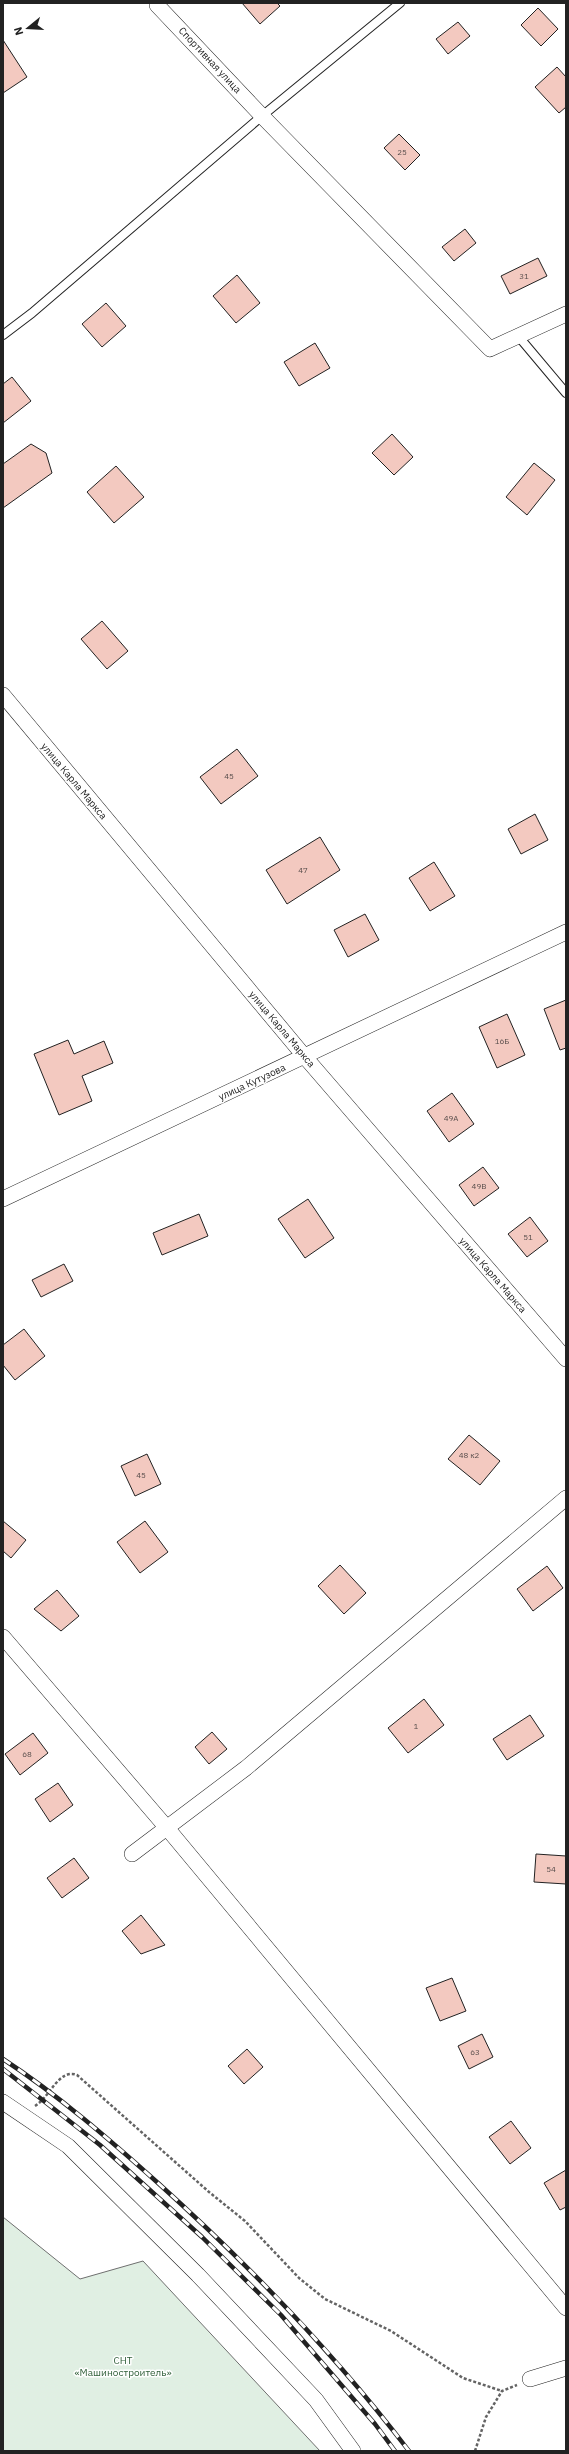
<svg xmlns="http://www.w3.org/2000/svg" width="569" height="2454" font-family="'IBM Plex Sans',sans-serif">
  <style>
    .green { fill: #e0efe3; stroke: #6f6f6f }
    .building { fill: #f3c9c0; stroke: #222 }
    .lines { fill: none; stroke-linecap: round; stroke-linejoin: round }
    .service-casing { stroke: #222; stroke-width: 10 }
    .minor-casing { stroke: #222; stroke-width: 16 }
    .path { stroke: #646464; stroke-width: 2.5; stroke-dasharray: 3 2; stroke-linecap: butt }
    .service { stroke: #fff; stroke-width: 8 }
    .minor { stroke: #fff; stroke-width: 15 }
    .rail-casing { stroke: #222; stroke-width: 4.5 }
    .rail { stroke: #fff; stroke-width: 3; stroke-dasharray: 9; stroke-linecap: butt }
    .labels { text-anchor: middle; dominant-baseline: central; stroke-width: 3; stroke-linejoin: round; paint-order: stroke }
    .number-label { font-size: 8px; fill: #564c4a }
    .street-label { font-size: 10px; fill: #222; stroke: #fff }
    .park-label { font-size: 10px; fill: #2f5e38; stroke: #fff }
  </style>
  <rect width="100%" height="100%" fill="#fff"/>
  <path class="green" d="M3 2217 80 2279 143 2261 320 2451H3Z"/>
  <path class="building" d="M242 3H277L280 6 260 24Z
    M538 8 558 29 541 46 521 25Z
    M458 22 470 36 448 54 436 39Z
    M3 40 27 77 3 93Z
    M557 67 566 77V107L559 113 535 87Z
    M399 134 420 155 405 170 384 148Z
    M465 229 476 243 454 261 442 247Z
    M538 258 547 276 510 294 501 276Z
    M237 275 260 303 236 323 213 296Z
    M106 303 126 326 102 347 82 324Z
    M315 343 330 368 299 386 284 362Z
    M12 377 31 401 3 423V384Z
    M392 434 413 457 394 475 372 453Z
    M31 444 46 453 52 473 3 508V464Z
    M534 463 555 480 527 515 506 497Z
    M116 466 144 497 114 523 87 492Z
    M102 621 128 651 107 669 81 639Z
    M237 749 258 776 221 804 200 777Z
    M535 814 548 840 521 854 508 829Z
    M320 837 340 870 287 904 266 870Z
    M434 862 455 896 430 911 409 878Z
    M365 914 379 940 348 957 334 930Z
    M566 1000V1048L560 1050 544 1009Z
    M507 1014 525 1055 497 1068 479 1027Z
    M68 1040 74 1054 104 1041 113 1063 82 1076 92 1101 59 1115 34 1054Z
    M452 1093 474 1124 449 1142 427 1111Z
    M483 1167 499 1188 474 1206 459 1185Z
    M308 1199 334 1238 305 1258 278 1219Z
    M199 1214 208 1236 162 1255 153 1233Z
    M530 1217 548 1241 527 1257 508 1234Z
    M64 1264 73 1281 41 1297 32 1280Z
    M24 1329 45 1356 15 1380 3 1365V1345Z
    M469 1435 500 1461 480 1485 448 1459Z
    M147 1454 161 1484 135 1496 121 1466Z
    M3 1521 26 1540 11 1558 3 1551Z
    M145 1521 168 1552 140 1573 117 1542Z
    M340 1565 366 1593 344 1614 318 1586Z
    M547 1566 563 1588 533 1611 517 1589Z
    M57 1590 79 1616 61 1631 34 1609Z
    M424 1699 444 1725 408 1753 388 1728Z
    M530 1715 544 1736 507 1760 493 1739Z
    M212 1732 227 1749 209 1764 195 1747Z
    M33 1733 48 1753 20 1775 5 1754Z
    M58 1783 73 1805 50 1822 35 1799Z
    M536 1854 566 1856V1884L534 1882Z
    M74 1858 89 1878 62 1898 47 1878Z
    M141 1915 165 1945 141 1954 122 1931Z
    M452 1978 466 2011 440 2021 426 1988Z
    M482 2034 493 2057 469 2069 458 2046Z
    M247 2049 263 2067 244 2084 228 2066Z
    M511 2121 531 2148 510 2164 489 2137Z
    M566 2170V2207L560 2210 544 2183Z"/>
  <g class="lines">
    <g class="service-casing">
      <path id="service" d="M3 335 32 313 262 116 400 3
        M519 337 566 393"/>
    </g>
    <g class="minor-casing">
      <path id="minor" d="M157 5 262 116 490 349 566 314
        M3 695 305 1057 566 1359
        M3 1199 566 932
        M3 1637 167 1828 566 2308
        M132 1854 246 1768 566 1498
        M3 2102 68 2146 198 2275 316 2400 353 2451
        M530 2379 566 2368"/>
    </g>
    <path class="path" d="M35 2106C50 2097 59 2068 77 2075L209 2192 245 2221 299 2278 325 2299 391 2331 463 2378 502 2391
      M475 2451 486 2417 502 2391 517 2385"/>
    <use href="#service" class="service"/>
    <use href="#minor" class="minor"/>
    <g class="rail-casing">
      <path id="rail" d="M3 2059C58 2095 109 2139 158 2183 250 2266 334 2353 409 2451
        M3 2069 100 2145 202 2237 281 2315 375 2424 395 2451"/>
    </g>
    <use href="#rail" class="rail"/>
  </g>
  <g class="labels">
    <g class="number-label">
      <text x="402" y="152">25</text>
      <text x="524" y="276">31</text>
      <text x="229" y="776">45</text>
      <text x="303" y="870">47</text>
      <text x="502" y="1041">16Б</text>
      <text x="451" y="1118">49А</text>
      <text x="479" y="1186">49В</text>
      <text x="528" y="1237">51</text>
      <text x="469" y="1455">48 к2</text>
      <text x="141" y="1475">45</text>
      <text x="416" y="1726">1</text>
      <text x="27" y="1754">68</text>
      <text x="551" y="1869">54</text>
      <text x="475" y="2052">63</text>
    </g>
    <g class="street-label">
      <text transform="translate(210 60) rotate(47)">Спортивная улица</text>
      <text transform="translate(74 781) rotate(50)">улица Карла Маркса</text>
      <text transform="translate(282 1029) rotate(50)">улица Карла Маркса</text>
      <text transform="translate(252 1082) rotate(-25)">улица Кутузова</text>
      <text transform="translate(493 1275) rotate(49)">улица Карла Маркса</text>
    </g>
    <g class="park-label">
      <text x="123" y="2360">СНТ<tspan x="123" dy="12">«Машиностроитель»</tspan></text>
    </g>
  </g>
  <rect width="569" height="2454" fill="none" stroke="#222222" stroke-width="8"/>
  <g transform="translate(28 28) rotate(252)" stroke="#ffffff" stroke-width="3" paint-order="stroke">
  <path d="M0-3L7 15L0 10L-7 15Z" fill="#222222"/>
  <text y="-6" font-size="11" font-weight="bold" text-anchor="middle" fill="#222222">N</text>
  </g>
</svg>
